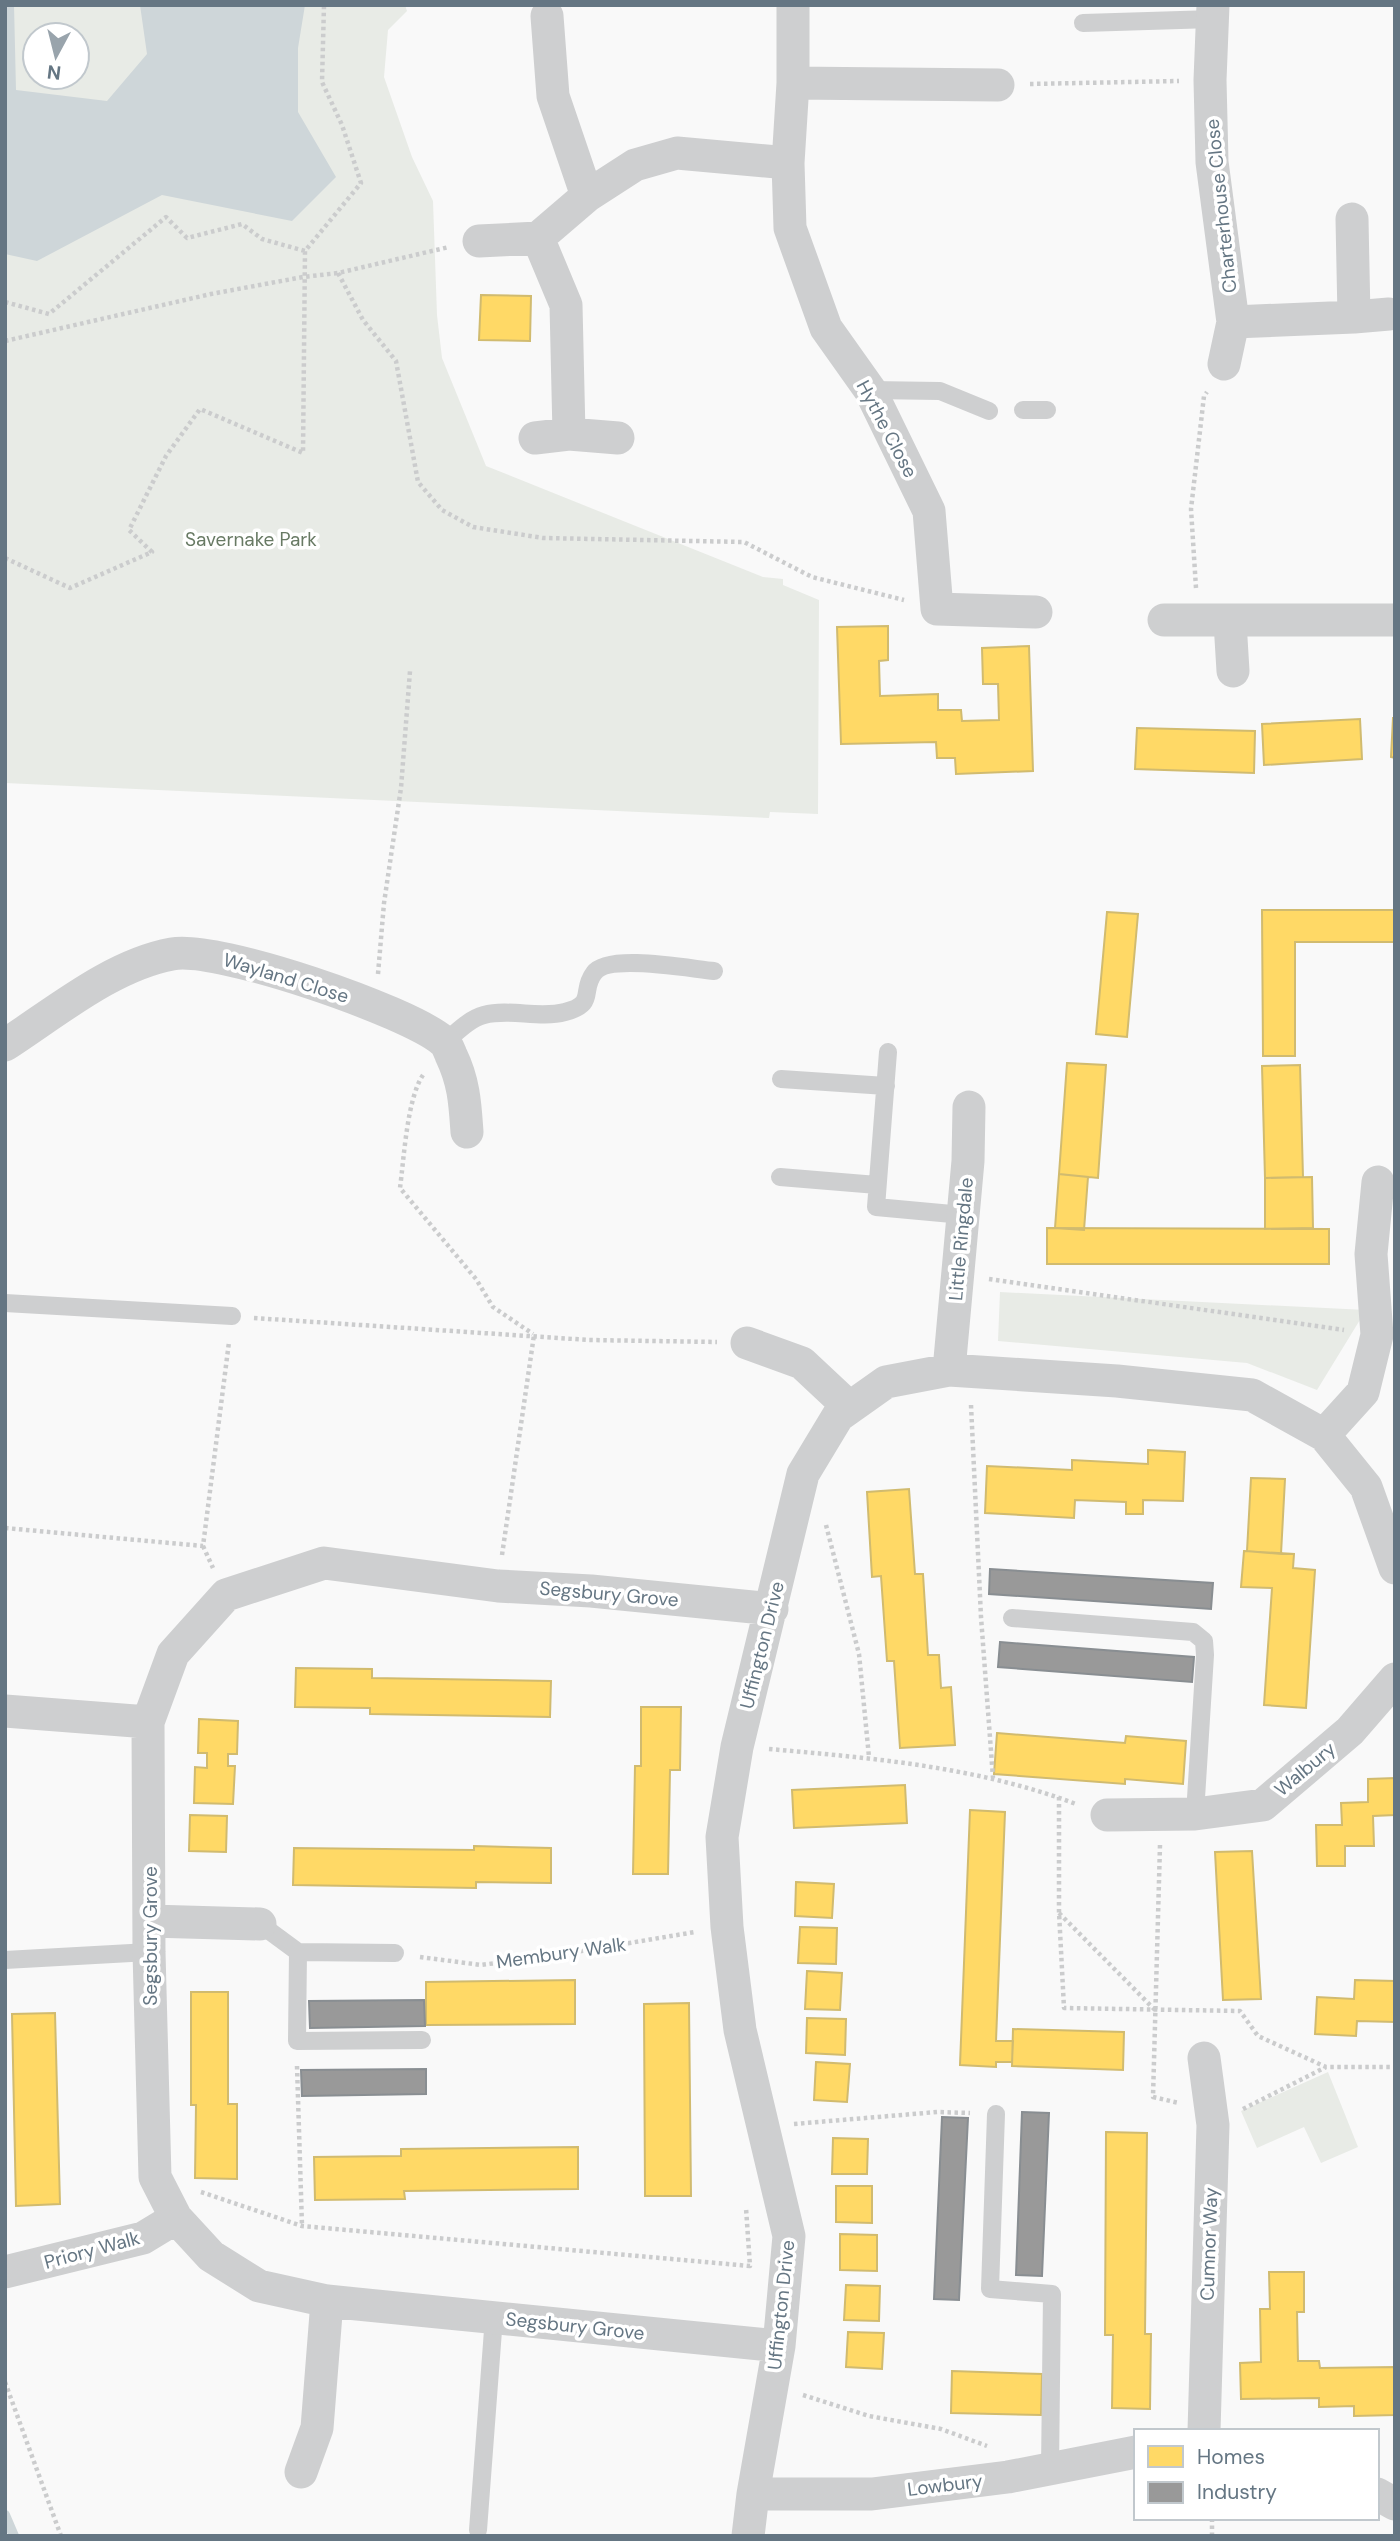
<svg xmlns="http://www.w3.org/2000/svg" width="1400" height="2541" font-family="'DM Sans',sans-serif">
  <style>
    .green { fill: #e8ebe6; fill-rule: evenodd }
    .water { fill: #ced6d9 }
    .homes { fill: #ffd966; stroke: #d1bb6f; stroke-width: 2 }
    .industry { fill: #999; stroke: #898e92; stroke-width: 2 }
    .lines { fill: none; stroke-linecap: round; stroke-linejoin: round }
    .stream { stroke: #ced6d9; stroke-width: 10 }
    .path { stroke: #cbcccd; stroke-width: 4.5; stroke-dasharray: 3.5 3.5; stroke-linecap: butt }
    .service { stroke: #cecfd0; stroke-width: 18 }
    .minor { stroke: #cecfd0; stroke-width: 33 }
    .labels { text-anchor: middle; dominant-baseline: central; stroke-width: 7; stroke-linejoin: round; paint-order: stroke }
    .street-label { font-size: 19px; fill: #657683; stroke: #fff }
    .park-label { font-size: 19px; fill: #687a64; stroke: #fff }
  </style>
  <rect width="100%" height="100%" fill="#f9f9f9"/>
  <path class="green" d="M5 5H405L407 11 388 30 384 77 412 157 433 201 437 315 442 358 486 466 763 577 783 579V585L819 600 818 814 770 812 769 818 5 783ZM35 35H77V77H35Z
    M1000 1292 1366 1310 1317 1390 1247 1363 998 1341Z
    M1328 2072 1358 2147 1321 2163 1304 2127 1257 2148 1241 2111Z"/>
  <path class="water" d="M5 5H14L16 90 107 101 147 54 140 5H305L298 48V112L336 177 292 221 162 195 37 261 5 254Z"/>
  <path class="homes" d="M481 295 531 296 530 341 479 340Z
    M888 626V660L879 661 880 696 938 694V710H961L962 721 999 720 998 684H983L982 648 1029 646 1033 771 956 774 955 758H937L936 742 841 744 837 627Z
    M1393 718H1395V758L1391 757Z
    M1360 719 1362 759 1264 765 1262 724Z
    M1137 728 1255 731 1254 773 1135 769Z
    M1262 910H1395V942H1295V1056H1263Z
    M1107 912 1138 914 1127 1037 1096 1034Z
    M1067 1063 1106 1065 1098 1178 1059 1174Z
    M1300 1065 1303 1177 1265 1178 1262 1066Z
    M1059 1174 1088 1177 1084 1230 1055 1228Z
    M1312 1177 1313 1228 1265 1229V1178Z
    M1047 1228 1329 1229V1264H1047Z
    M1148 1450 1185 1452 1183 1501 1143 1500V1514H1126V1502L1075 1500 1074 1518 985 1513 987 1466 1072 1470V1460L1148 1464Z
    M1251 1478 1285 1479 1281 1554 1247 1551Z
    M909 1489 915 1574H923L928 1655H939L941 1688 951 1687 955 1745 900 1748 894 1661H887L881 1576 872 1577 867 1492Z
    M1244 1551 1294 1554 1293 1568 1315 1570 1306 1708 1264 1705 1272 1588 1241 1587Z
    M296 1668 372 1669V1678L551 1681 550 1717 370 1714V1708L295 1707Z
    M641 1707H681L680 1770H670L668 1874H633L635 1766H641Z
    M199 1719 238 1721 237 1754H228V1766H235L233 1804 194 1803 195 1767 207 1768V1753H198Z
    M997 1733 1125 1743 1126 1736 1186 1741 1183 1784 1125 1779V1784L994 1774Z
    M1395 1778V1815L1373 1816 1374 1846H1345V1866H1317L1316 1825H1342L1341 1803 1368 1802V1779Z
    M905 1785 907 1823 794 1828 792 1790Z
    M970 1810 1005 1812 996 2041H1013L1012 2062H996V2067L960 2065Z
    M190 1815 227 1816 226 1852 189 1851Z
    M474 1846 551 1848V1883L476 1882V1888L293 1885 294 1848 474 1850Z
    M1252 1851 1261 1999 1223 2000 1215 1852Z
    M796 1882 834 1884 832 1918 795 1916Z
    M800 1927 837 1928 836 1964 798 1963Z
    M807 1971 842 1973 840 2010 805 2009Z
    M575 1980V2024L426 2025V1982Z
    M1355 1980 1395 1981V2022L1357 2021 1356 2036 1315 2034 1317 1997 1354 1999Z
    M191 1992H228V2104H237V2179L195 2178 196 2105H191Z
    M689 2003 691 2196H645L644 2004Z
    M55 2013 60 2204 16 2206 12 2014Z
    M807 2018 846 2019 845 2055 806 2053Z
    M1013 2029 1124 2032 1123 2070 1012 2066Z
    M816 2062 850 2064 847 2102 814 2100Z
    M1106 2132 1147 2133 1145 2334H1151L1150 2409 1112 2408 1113 2335H1105Z
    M833 2138 868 2139 867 2174H832Z
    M578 2147V2189L404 2191 405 2199 315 2200 314 2157 401 2156V2149Z
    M836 2186H872V2223L836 2222Z
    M840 2234 877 2235V2271L840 2270Z
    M1269 2272H1304V2312H1297L1298 2361H1319L1320 2368 1395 2367V2415L1354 2416V2406L1319 2407V2398L1241 2399 1240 2363 1261 2362 1260 2309H1270Z
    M846 2285 880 2286 879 2321 844 2320Z
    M848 2332 884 2333 882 2369 846 2367Z
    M952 2371 1042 2374 1041 2415 951 2413Z"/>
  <path class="industry" d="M990 1569 1213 1583 1211 1609 989 1594Z
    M1000 1642 1194 1657 1192 1682 998 1667Z
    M424 2000 425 2026 310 2028 309 2001Z
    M426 2069V2094L302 2096 301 2070Z
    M1022 2112 1049 2113 1042 2276 1016 2275Z
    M942 2117 968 2118 959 2300 934 2299Z"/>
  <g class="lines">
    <path class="stream" d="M5 2515 14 2536"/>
    <path class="path" d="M1030 84 1179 81
      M338 273 363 320 396 361 418 482 442 510 473 527 543 538 744 542 812 577 904 600
      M5 302 49 314 166 217 187 238 242 224 262 239 305 251 361 183 342 125 322 82 324 5
      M5 341 211 294 303 277 338 273 449 247
      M5 558 70 588 152 552 129 530 166 456 200 409 303 453 305 251
      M1196 588 1191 509 1204 396 1207 392
      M378 974 384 903 401 788 410 671
      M423 1075C407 1099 404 1158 400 1188L476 1279 493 1307 533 1334
      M989 1279 1344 1330
      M254 1318 589 1340 717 1342
      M971 1405 981 1617 993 1778
      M826 1525 859 1654 869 1757
      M5 1528 203 1546 229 1342
      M203 1546 213 1568
      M502 1555 534 1335
      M769 1749C873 1758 978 1767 1076 1804
      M1059 1797V1912L1064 2008 1240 2011 1258 2036 1326 2067H1395
      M1160 1845 1153 2097 1179 2103
      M1059 1913 1155 2010
      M420 1957 481 1965 564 1954 695 1932
      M297 2066 302 2226
      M1243 2109 1326 2067
      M794 2124 937 2112 970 2113
      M201 2192 302 2226 750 2266 746 2208
      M5 2382 61 2536
      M803 2395 869 2416 941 2429 987 2446
      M1212 2536V2518"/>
    <path class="service" d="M1083 23 1213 19
      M870 390 940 391 989 411
      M1023 410H1047
      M445 1042C457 1032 469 1019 484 1015 510 1008 539 1019 565 1012 597 1004 580 991 594 973 608 953 691 969 714 971
      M888 1052 876 1207 963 1215
      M781 1079 886 1086
      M780 1177 877 1185
      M5 1303 232 1316
      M1012 1618 1193 1632 1204 1641 1205 1655 1195 1814
      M260 1924 298 1952
      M395 1953 298 1952 297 2041 422 2040
      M5 1960 149 1952
      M996 2114 990 2289 1052 2294 1050 2469
      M478 2530 494 2317"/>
    <path class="minor" d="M793 5V83L788 163 790 228 826 328 870 390 929 511 937 609 1036 612
      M1213 5 1210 80 1212 162 1233 322 1354 317 1352 219
      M547 16 553 96 587 196
      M793 83 998 85
      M538 238 566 305 569 434
      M479 241 538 238 587 196 635 165 677 153 788 163
      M1354 317 1389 314
      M1224 364 1233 322
      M535 438 569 434 618 438
      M1164 620H1395
      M1230 622 1233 671
      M5 1045C56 1012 112 965 172 954 217 945 408 1011 443 1041 447 1044 449 1050 451 1055 464 1082 465 1103 467 1132
      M747 1343 802 1363 849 1407
      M949 1370 968 1161 969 1107
      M1324 1435 1363 1392 1377 1335 1371 1254 1378 1182
      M772 1609 591 1591 498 1586 324 1563 226 1595 173 1654 148 1722 149 1952 155 2177 176 2218 211 2256 259 2286 327 2301 779 2346
      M5 1711 148 1722
      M1107 1815 1195 1814 1263 1805 1350 1731 1395 1679
      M150 1921 260 1924
      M5 2272 143 2238 176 2218
      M1204 2431 1213 2125 1204 2058
      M301 2472 317 2428 327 2301
      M753 2494H872L1008 2477 1136 2452
      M1377 2494 1395 2504
      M748 2536 753 2494 779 2346 789 2236 740 2030 727 1927 722 1837 737 1747 803 1474 838 1416 886 1382 949 1370 1117 1381 1252 1395 1324 1435 1366 1487 1395 1568"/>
  </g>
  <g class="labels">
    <g class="street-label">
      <text transform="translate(1221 206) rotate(-96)">Charterhouse Close</text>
      <text transform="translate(887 429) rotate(62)">Hythe Close</text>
      <text transform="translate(286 978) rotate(17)">Wayland Close</text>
      <text transform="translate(961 1239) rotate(-85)">Little Ringdale</text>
      <text transform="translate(609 1594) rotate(5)">Segsbury Grove</text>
      <text transform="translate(762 1645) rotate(-76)">Uffington Drive</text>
      <text transform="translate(1305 1769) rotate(-40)">Walbury</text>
      <text transform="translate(150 1936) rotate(-90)">Segsbury Grove</text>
      <text transform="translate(561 1953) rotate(-8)">Membury Walk</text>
      <text transform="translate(1209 2244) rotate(-88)">Cumnor Way</text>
      <text transform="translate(92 2250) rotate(-15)">Priory Walk</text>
      <text transform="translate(781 2305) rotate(-84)">Uffington Drive</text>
      <text transform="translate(575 2326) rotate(6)">Segsbury Grove</text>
      <text transform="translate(945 2485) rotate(-7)">Lowbury</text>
    </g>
    <g class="park-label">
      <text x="251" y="539">Savernake Park</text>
    </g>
  </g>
  <rect width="1400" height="2541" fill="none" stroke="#657683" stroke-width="14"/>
  <rect x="1134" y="2429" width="245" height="91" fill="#ffffff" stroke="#c1c8cd" stroke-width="2"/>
  <rect x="1148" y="2446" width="35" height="21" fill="#ffd966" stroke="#c1c8cd" stroke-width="2"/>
  <text x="1197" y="2464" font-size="21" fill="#657683">Homes</text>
  <rect x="1148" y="2482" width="35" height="21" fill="#999999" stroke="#c1c8cd" stroke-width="2"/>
  <text x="1197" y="2499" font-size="21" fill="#657683">Industry</text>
  <g transform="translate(56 56) rotate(187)"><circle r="33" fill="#ffffff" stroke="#c1c8cd" stroke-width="2"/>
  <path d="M0-5L12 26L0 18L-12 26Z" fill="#99a4ac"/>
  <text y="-10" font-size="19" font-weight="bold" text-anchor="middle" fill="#657683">N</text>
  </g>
</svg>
